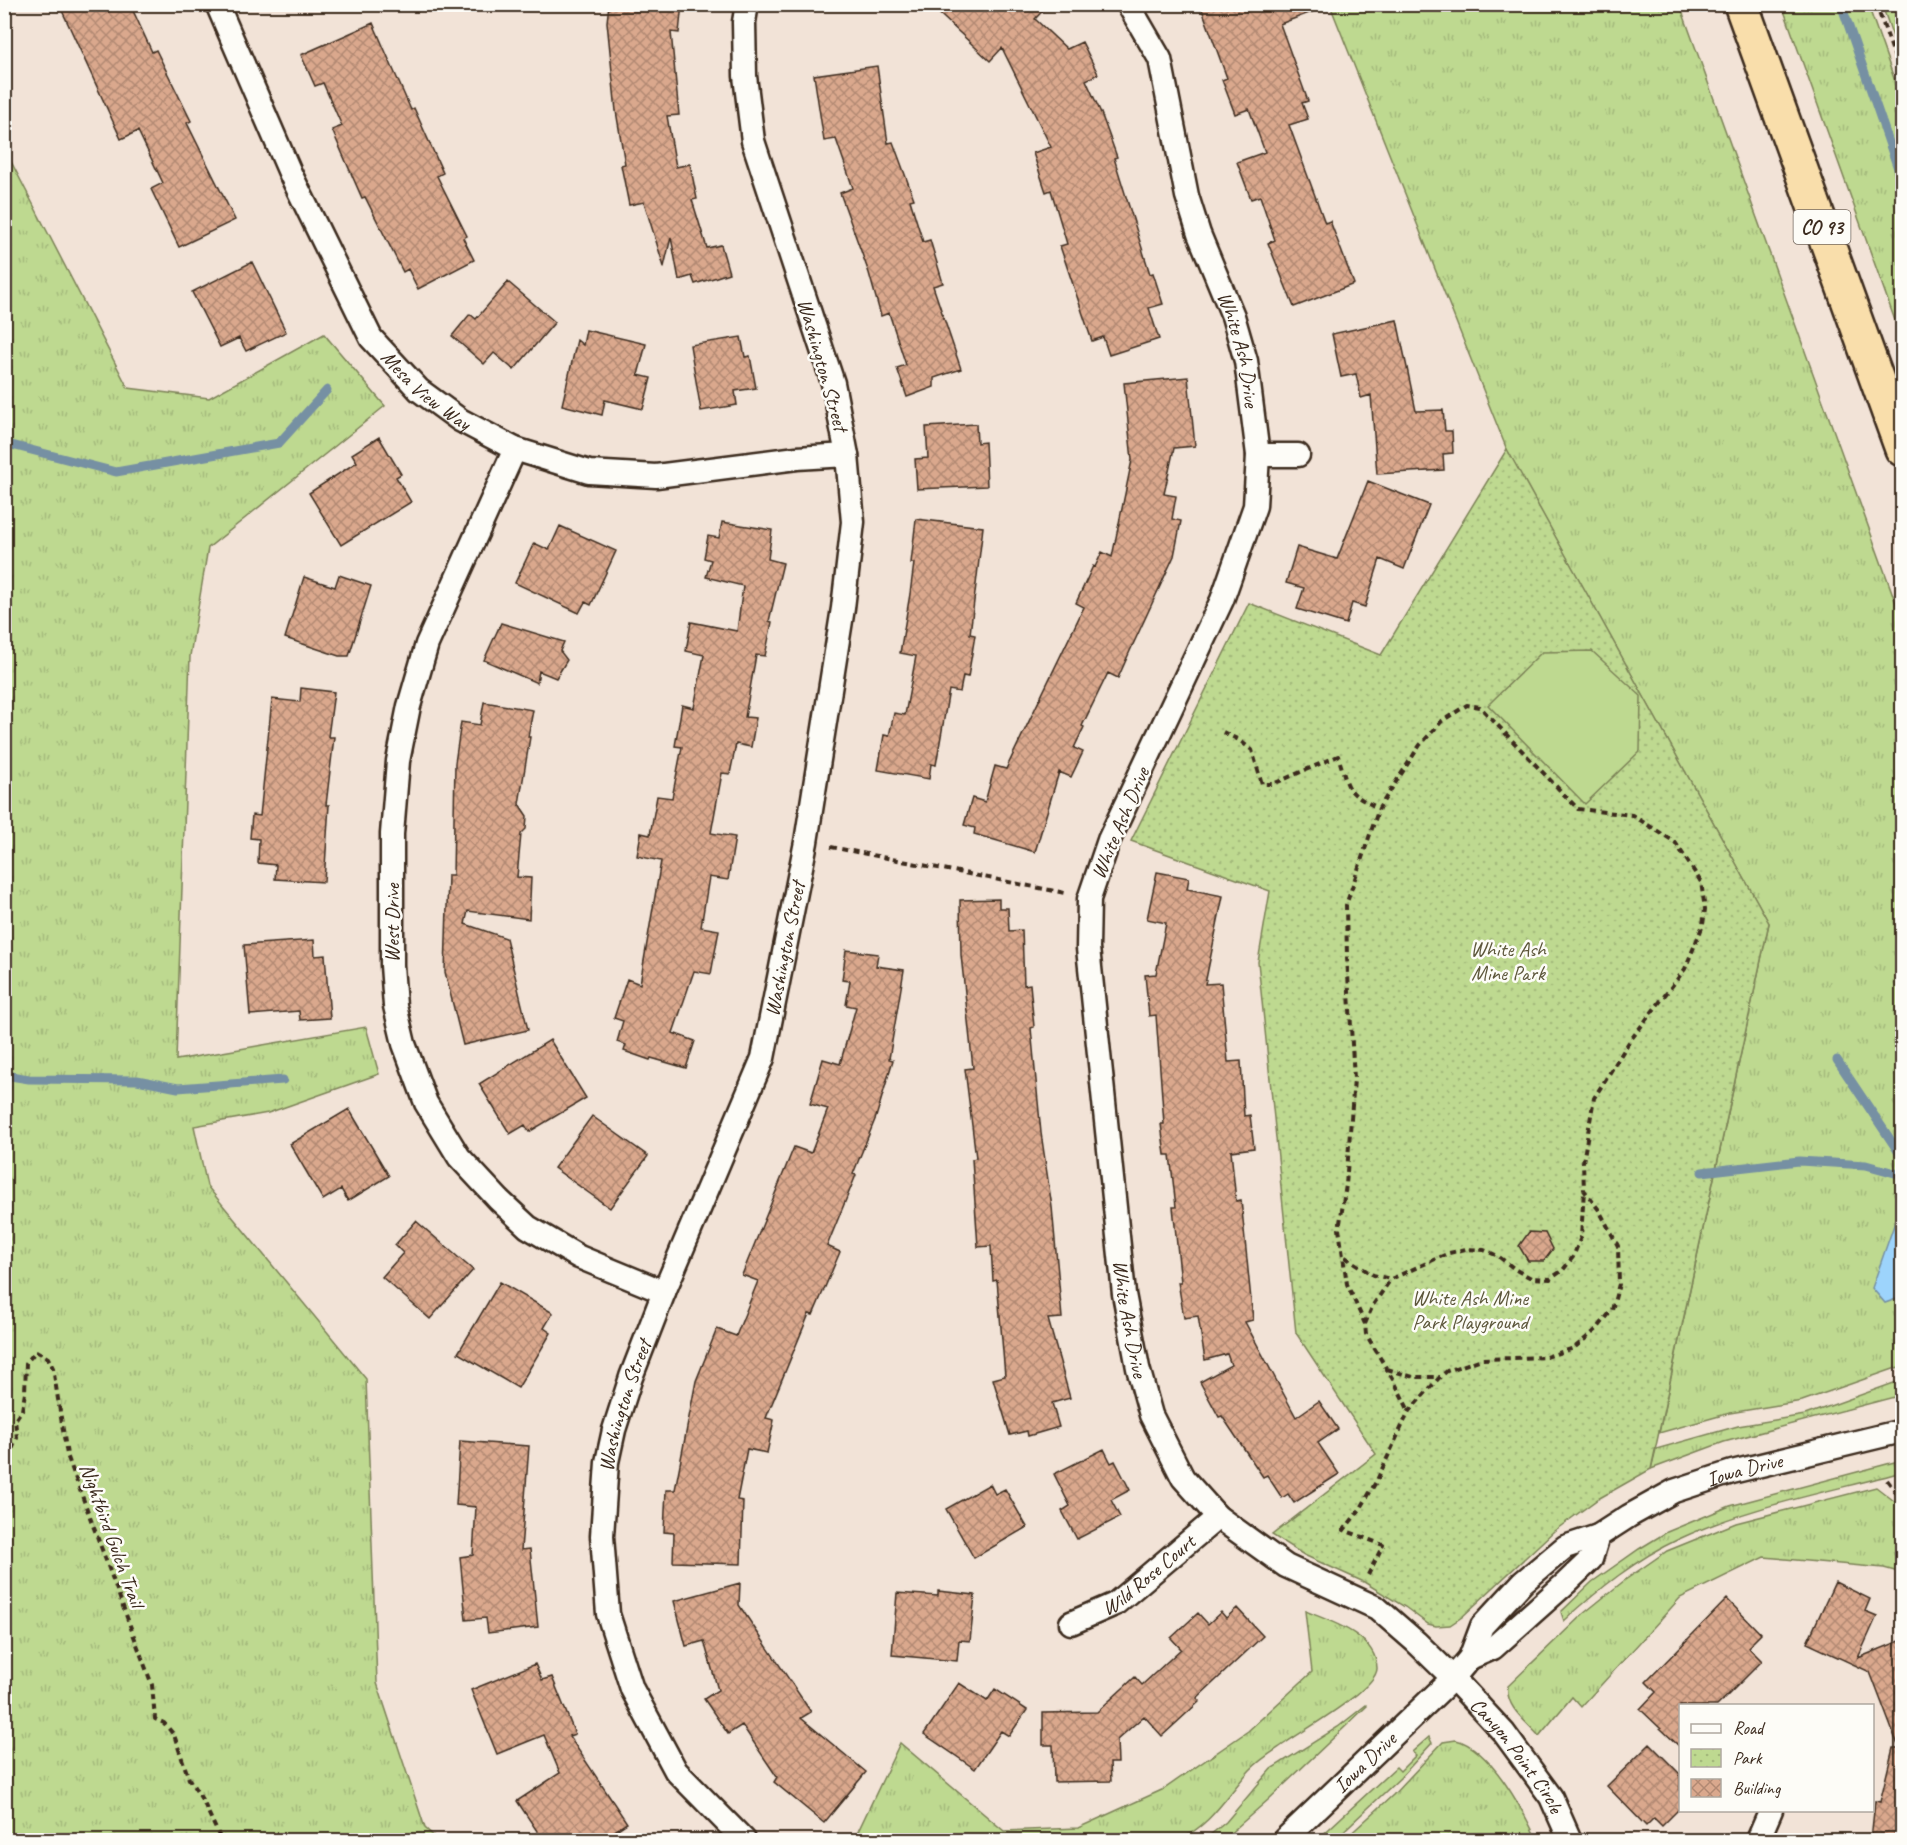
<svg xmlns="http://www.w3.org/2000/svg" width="1907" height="1845" font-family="Caveat,sans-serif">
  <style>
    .grass { fill: url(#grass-tufts); stroke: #7c8257; stroke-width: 1.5 }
    .park { fill: url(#park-dots); stroke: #7c8257; stroke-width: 1.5 }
    .pitch { fill: #bed990; stroke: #7c8257; stroke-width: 1.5 }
    .water { fill: #9dd4fc; stroke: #7690a3; stroke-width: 1.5 }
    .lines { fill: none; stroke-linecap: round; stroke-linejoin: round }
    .stream { stroke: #7690a3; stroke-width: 9 }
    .building { fill: url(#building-cross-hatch); stroke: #3b2a1e; stroke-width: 1.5 }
    .street-casing { stroke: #3b2a1e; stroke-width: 27 }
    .highway-casing { stroke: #3b2a1e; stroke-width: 38 }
    .path { stroke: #3b2a1e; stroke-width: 4; stroke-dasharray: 6 4.5; stroke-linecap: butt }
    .street { stroke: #fdfcf7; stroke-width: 22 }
    .highway { stroke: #f9deab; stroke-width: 33 }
    .labels { text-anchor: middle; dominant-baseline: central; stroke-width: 5; stroke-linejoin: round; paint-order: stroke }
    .shield { fill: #fdfcf7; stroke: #75695f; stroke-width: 1.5 }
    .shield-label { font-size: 20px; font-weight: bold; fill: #3b2a1e }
    .street-label { font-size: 21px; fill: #3b2a1e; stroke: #fdfcf7 }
    .park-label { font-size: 21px; fill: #5c563a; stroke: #fdfcf7 }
  </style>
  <defs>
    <pattern id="grass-tufts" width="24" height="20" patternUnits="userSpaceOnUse" patternTransform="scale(1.5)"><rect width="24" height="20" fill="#bed990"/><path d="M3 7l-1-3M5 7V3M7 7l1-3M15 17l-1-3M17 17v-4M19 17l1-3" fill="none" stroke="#a4ba7c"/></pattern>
    <pattern id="park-dots" width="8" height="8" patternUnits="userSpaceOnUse" patternTransform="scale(1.5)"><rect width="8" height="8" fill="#bed990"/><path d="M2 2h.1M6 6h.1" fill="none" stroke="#a4ba7c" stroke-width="1.8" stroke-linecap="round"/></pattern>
    <pattern id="building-cross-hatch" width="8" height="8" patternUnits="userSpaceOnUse" patternTransform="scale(1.5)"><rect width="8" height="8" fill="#daa88d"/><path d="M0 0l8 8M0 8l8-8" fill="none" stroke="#b28973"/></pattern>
  </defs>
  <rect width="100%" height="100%" fill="#f2e3d7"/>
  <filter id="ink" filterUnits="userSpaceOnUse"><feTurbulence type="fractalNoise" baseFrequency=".0167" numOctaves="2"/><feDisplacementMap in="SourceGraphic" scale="12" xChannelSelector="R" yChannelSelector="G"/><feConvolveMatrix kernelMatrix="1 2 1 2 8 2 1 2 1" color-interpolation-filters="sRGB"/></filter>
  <g filter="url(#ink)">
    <path class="grass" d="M1330 5H1680L1902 620V1366L1802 1401 1730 1413 1659 1433 1769 923 1507 450Z
      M1782 5H1868L1902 101V340Z
      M1882 5H1902V63Z
      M4 148 128 388 209 398 324 334 385 406 208 548 190 656 176 1060 366 1027 379 1074 268 1113 194 1126 207 1186 366 1379 377 1683 425 1828 438 1840H5Z
      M1902 1380V1395L1724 1442 1651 1469 1656 1449 1738 1426 1805 1415Z
      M1902 1460V1472C1828 1492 1750 1506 1679 1539 1636 1559 1599 1589 1564 1621L1561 1612 1592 1582 1639 1549 1667 1532 1730 1506Z
      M1876 1487 1902 1507V1573L1884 1568 1764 1557 1680 1598 1581 1707 1572 1697 1539 1736C1526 1721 1505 1707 1508 1686L1583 1614 1625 1580 1667 1551 1736 1523Z
      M1305 1611C1330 1621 1376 1635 1377 1668 1378 1688 1304 1730 1287 1742 1274 1751 1260 1759 1250 1770 1227 1795 1211 1826 1178 1840H854L900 1743 1004 1831 1078 1828 1164 1789 1248 1731 1312 1672Z
      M1366 1705 1367 1706 1268 1800 1226 1837 1221 1840H1204L1226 1822 1271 1769 1338 1727Z
      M1429 1737 1432 1743 1400 1778 1334 1840H1317L1396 1767 1400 1771 1416 1755 1412 1752Z
      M1456 1740C1490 1748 1523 1810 1537 1840H1344L1393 1795 1443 1742Z"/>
    <path class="park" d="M1507 449 1769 923 1651 1469 1598 1499 1554 1531 1462 1617 1450 1625 1436 1626 1428 1624 1405 1607 1364 1582 1304 1555 1272 1535 1376 1454 1296 1333 1258 962 1270 891 1131 841 1249 603 1381 655Z"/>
    <path class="pitch" d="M1592 651 1641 696 1640 751 1585 804 1488 705 1542 652Z"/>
    <path class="water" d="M1902 1202V1297L1885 1303 1872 1288Z"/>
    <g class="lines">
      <path class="stream" d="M1841 4 1902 180
        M4 443 116 472 279 443 327 390
        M1837 1060 1902 1157
        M4 1075 29 1079 137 1080 178 1088 283 1080
        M1702 1172 1799 1161 1866 1165 1902 1175"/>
    </g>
    <path class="building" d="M59 4H130L152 52 156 50 191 121 187 123 235 220 179 247 151 189 163 183 138 131 121 139Z
      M609 4H682L679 33 671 32 679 115 667 116 676 167 690 164 697 199 692 200 707 248 721 245 729 273 695 284 692 276 679 280 671 237 664 267 644 202 629 205 621 165 625 164 616 111 607 22Z
      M929 4H1049L1035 19 1067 49 1082 42 1098 74 1086 80 1101 113 1117 157 1114 158 1150 274 1153 273 1163 304 1149 308 1159 339 1109 355 1103 337 1092 341 1060 246 1067 244 1051 190 1046 192 1033 153 1051 147 1002 48 990 61Z
      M1200 4H1325V7L1280 24 1308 101 1302 103 1308 119 1289 125 1325 223 1330 221 1354 284 1294 307 1268 243 1275 240 1260 196 1251 199 1237 162 1265 152 1249 109 1235 114 1222 80 1227 78Z
      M373 23 411 110 414 108 443 173 437 176 467 236 463 238 474 260 418 289 408 269 403 272 365 197 362 198 332 130 342 126 323 83 315 86 301 55Z
      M877 66 888 143 893 142 914 199 910 200 923 242 930 240 943 283 933 286 961 369 934 378V387L907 397 897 368 906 365 889 313 881 316 869 273 840 193 853 188 836 139 824 141 814 75Z
      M252 262 286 332 246 351 239 338 220 347 192 292Z
      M508 282 555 322 514 370 494 353 484 364 452 336 470 314 476 319Z
      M1397 320 1416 411 1443 410 1445 431H1452L1453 453 1443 454 1444 470 1377 474 1371 395 1361 398 1356 374 1341 377 1332 334Z
      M586 330 646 344 638 375 651 378 643 409 605 400 602 415 562 405 577 340 583 345Z
      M741 337 745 357 750 356 756 388 735 391 737 405 701 411 690 345Z
      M1188 377 1195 446 1174 448 1164 494 1176 496 1172 519 1181 521 1174 556 1130 651 1118 678 1108 673 1082 726 1084 727 1074 748 1083 752 1071 777 1059 772 1035 852 974 834 975 828 964 825 972 798 985 802 995 766 1006 769 1084 607 1076 603 1093 566 1095 567 1102 552 1112 557 1132 460 1124 383Z
      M976 424 977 443 985 442 987 486 917 489 915 459 928 458 926 427Z
      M379 437 401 474 396 477 411 502 341 545 309 493 357 462 352 454Z
      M1368 481 1429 505 1404 569 1380 559 1365 607 1352 603 1346 624 1297 609 1304 588 1286 583 1297 547 1337 559Z
      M916 519 983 527 970 634 975 635 968 677 963 676 960 692 949 690 936 765 931 764 929 779 878 770 884 735 889 736 894 713 905 715 916 656 900 653 910 594 914 563H911Z
      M722 522 772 530 768 559 783 563 769 621 772 622 765 656 756 655 745 717 756 718 751 747 736 744 730 774 722 773 711 833 735 837 728 880 709 877 701 927 719 930 711 974 694 971 673 1033 695 1041 686 1068 651 1058 650 1060 624 1051 626 1045 617 1042 623 1021 614 1018 627 979 640 984 661 861 637 856 641 833 650 835 657 796 672 798 682 747 675 746 682 705 694 708 704 655 686 651 691 622 737 631 743 586 706 577 711 560 704 558 708 536 719 538Z
      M560 526 616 551 591 605 585 602 579 613 515 583 534 543 549 550Z
      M339 575 371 586 349 656H339L285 638 304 577 335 587Z
      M501 623 564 642 560 651 567 660 556 678 539 671 537 683 484 660Z
      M301 688 334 692 328 737H334L326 805H329L324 882 275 879 276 865 258 863 259 839 250 838 252 815 260 816 272 699 300 702Z
      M484 702 533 710 528 737H530L519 804 527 816 526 829 521 834 517 877 531 878 529 919 468 911 465 924 506 938 528 1030 463 1045 445 972 448 875H453L455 763 461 722 480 725Z
      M1157 872 1189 878 1187 889 1223 896 1205 984 1221 983 1228 1062 1241 1061 1244 1116 1250 1115 1254 1148 1231 1151 1236 1201 1241 1200 1253 1320 1245 1322 1296 1417 1319 1401 1338 1429 1318 1443 1339 1474 1294 1503 1288 1494 1282 1498 1267 1475 1263 1477 1222 1416 1219 1417 1200 1382 1231 1365 1227 1354 1205 1360 1198 1316 1184 1318 1178 1282H1181L1173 1207H1176L1170 1155H1165L1161 1124H1164L1156 1015 1149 1016 1145 975 1156 974 1166 923 1147 919Z
      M999 899V908H1008L1009 931 1022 930 1024 985 1030 984 1034 1027 1031 1028 1041 1133 1052 1207 1062 1318 1048 1319 1070 1398 1052 1403 1059 1427 1028 1436 1027 1431 1010 1435 993 1379 1005 1376 997 1280 993 1281 991 1246 978 1247 972 1159 976 1158 965 1069 973 1068 961 955 960 900Z
      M314 940 315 956 325 955 330 1018 300 1020 299 1011 250 1015 244 945Z
      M846 950 878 954 876 966 904 970 889 1059 893 1060 876 1117 853 1174 856 1175 827 1246 840 1252 813 1315 809 1314 766 1418 774 1420 767 1453 747 1449 737 1500 743 1501 741 1564 673 1562 674 1533 664 1532 666 1490H675L696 1381 717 1329 736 1336 758 1281 742 1275 794 1147 811 1153 828 1109 810 1104 823 1059 840 1064 856 1007 846 1005 850 981 842 980Z
      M550 1040 586 1098 529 1132 525 1125 510 1134 479 1084Z
      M349 1109 389 1176 348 1201 341 1189 323 1200 290 1144Z
      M592 1116 648 1156 610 1208 554 1168Z
      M416 1221 473 1270 430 1319 382 1277 403 1253 395 1245Z
      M1529 1232 1545 1233 1553 1249 1544 1261H1528L1519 1246Z
      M500 1282 553 1313 544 1328 551 1333 518 1388 458 1353Z
      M460 1441 529 1446 521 1550 530 1549 538 1627 488 1633 486 1618 466 1620 460 1557 473 1555 476 1507 456 1505Z
      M1104 1449 1111 1463 1115 1461 1130 1490 1111 1500 1120 1517 1077 1539 1062 1511 1070 1506 1054 1474Z
      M990 1484 995 1494 1005 1489 1027 1527 974 1558 946 1509Z
      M1835 1582 1870 1599 1865 1611 1877 1616 1858 1658 1902 1640V1840H1871L1875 1801 1880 1802 1893 1748H1899L1870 1672 1807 1643Z
      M740 1583 739 1605 811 1712 801 1718 866 1772 824 1823 774 1782 777 1777 742 1725 728 1734 704 1699 718 1690 704 1641 686 1646 674 1601Z
      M938 1591 975 1595 970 1641 959 1640 957 1661 892 1655 897 1593 938 1596Z
      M1727 1599 1761 1634 1748 1647 1762 1661 1717 1706H1680V1747L1640 1709 1656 1692 1646 1682Z
      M1237 1608 1263 1636 1197 1698 1200 1701 1162 1736 1144 1716 1117 1740 1118 1763H1110L1111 1781 1054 1782 1053 1745H1043V1713L1097 1712 1135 1677 1142 1685 1181 1649 1171 1638 1198 1613 1208 1624 1221 1612 1226 1618Z
      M535 1664 542 1680 552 1677 575 1734 569 1736 627 1823 601 1840H543L517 1801 560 1773 544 1735 497 1754 471 1690Z
      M959 1683 987 1701 995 1689 1027 1710 1009 1736 1001 1731 975 1769 924 1734Z
      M1650 1744 1680 1774V1808L1662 1826 1654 1818 1646 1826 1607 1786Z"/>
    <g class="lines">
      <g class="street-casing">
        <g id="street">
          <path id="s1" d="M217 4 291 175 371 338 419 390 460 420 515 449 589 472 656 476 797 458 847 455"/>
          <path id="s2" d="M1128 4 1160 59 1187 196 1199 234 1233 316 1246 361 1258 455 1255 506 1222 600 1109 840 1089 899 1088 948 1124 1294 1138 1368 1151 1415 1183 1478 1218 1517 1286 1566 1377 1608 1416 1642 1453 1678 1504 1733 1551 1797 1570 1840"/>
          <path d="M515 449 427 644 409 706 398 761 392 834V965L395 1006 404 1044 426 1103 459 1157 499 1200 528 1227 579 1257 664 1292"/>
          <path d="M1258 455H1298"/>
          <path id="s3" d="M1071 1623 1115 1604 1218 1517"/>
          <path d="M1470 1658 1493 1648 1566 1583 1591 1559 1598 1536"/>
          <path id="s4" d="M744 1840 676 1771 632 1689 608 1614 602 1536 607 1462 614 1430 631 1377 664 1292 763 1058 806 842 843 608 853 522 847 455 833 383 753 141 745 76 744 22 747 4"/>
          <path id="s5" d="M1284 1840 1453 1678 1470 1658 1482 1626 1523 1582 1565 1547 1598 1536 1629 1516 1674 1491 1732 1472 1902 1431"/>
          <path d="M1758 1840 1771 1810"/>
        </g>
      </g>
      <g class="highway-casing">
        <path id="highway" d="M1741 4 1902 449"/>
      </g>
      <path class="path" d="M1876 4 1902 77
        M1223 732 1239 740 1252 750 1262 784H1273L1338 756C1349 789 1345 793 1379 808
        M831 847 1065 893
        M1345 1257 1373 1275 1391 1279 1449 1253 1466 1249 1484 1250 1498 1256 1516 1270 1531 1278 1550 1279 1563 1270 1573 1257 1581 1237 1584 1190
        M1365 1324 1373 1305 1391 1279
        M1387 1369 1413 1377H1440
        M4 1468 17 1438 15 1420 22 1410 25 1393 26 1363 36 1351 48 1358 53 1368 67 1455 152 1685 155 1719 164 1723 174 1735 189 1779 203 1801 221 1840
        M1887 1480 1902 1500
        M1368 1575 1383 1545 1344 1530 1361 1508 1377 1480 1409 1411 1440 1377 1447 1371 1482 1359 1546 1357 1574 1348 1597 1329 1612 1310 1619 1284 1618 1246 1599 1210 1584 1190 1583 1162 1594 1098 1629 1042 1685 969 1703 925 1705 909 1701 882 1675 842 1632 815 1578 809 1480 707 1467 705 1442 721 1420 745 1379 808 1346 905 1347 957 1354 1079 1346 1185 1339 1229 1347 1284 1365 1324 1366 1334 1395 1383 1409 1411"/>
      <use href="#street" class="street"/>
      <use href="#highway" class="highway"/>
    </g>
  </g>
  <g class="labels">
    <rect class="shield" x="1793.5" y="210" width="57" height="34" rx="4.5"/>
    <g class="shield-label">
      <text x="1822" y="227">CO 93</text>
    </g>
    <g class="street-label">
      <text stroke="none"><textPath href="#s2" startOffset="366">White Ash Drive</textPath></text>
      <text transform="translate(823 365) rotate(74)">Washington Street</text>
      <text stroke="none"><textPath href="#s1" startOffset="444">Mesa View Way</textPath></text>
      <text transform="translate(1120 823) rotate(-67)">White Ash Drive</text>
      <text transform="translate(392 923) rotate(-90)">West Drive</text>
      <text stroke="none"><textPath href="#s4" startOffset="966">Washington Street</textPath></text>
      <text stroke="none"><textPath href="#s2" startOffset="1374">White Ash Drive</textPath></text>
      <text stroke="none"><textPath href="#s4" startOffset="480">Washington Street</textPath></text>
      <text stroke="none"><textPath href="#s5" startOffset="606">Iowa Drive</textPath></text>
      <text transform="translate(112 1535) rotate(70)">Nightbird Gulch Trail</text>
      <text stroke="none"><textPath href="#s3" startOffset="92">Wild Rose Court</textPath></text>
      <text stroke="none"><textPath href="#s2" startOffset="1984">Canyon Point Circle</textPath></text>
      <text stroke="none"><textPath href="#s5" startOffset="112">Iowa Drive</textPath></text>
    </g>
    <g class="park-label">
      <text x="1508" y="949">White Ash<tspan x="1508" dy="24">Mine Park</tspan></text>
      <text x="1470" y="1298">White Ash Mine<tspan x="1470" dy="24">Park Playground</tspan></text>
    </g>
  </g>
  <rect width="1907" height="1845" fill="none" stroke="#fdfcf7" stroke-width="24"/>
  <rect x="12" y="12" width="1883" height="1821" fill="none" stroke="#3b2a1e" stroke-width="2" filter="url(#ink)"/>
  <rect x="1679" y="1704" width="195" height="108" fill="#fdfcf7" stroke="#afa8a0" stroke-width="1.5"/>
  <rect x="1691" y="1724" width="30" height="9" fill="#fdfcf7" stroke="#afa8a0" stroke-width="1.5"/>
  <text x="1733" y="1734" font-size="18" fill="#3b2a1e">Road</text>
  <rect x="1691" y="1749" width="30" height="18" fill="url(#park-dots)" stroke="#afa8a0" stroke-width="1.5"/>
  <text x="1733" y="1764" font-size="18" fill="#3b2a1e">Park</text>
  <rect x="1691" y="1779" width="30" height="18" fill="url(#building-cross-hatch)" stroke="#afa8a0" stroke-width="1.5"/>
  <text x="1733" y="1794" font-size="18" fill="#3b2a1e">Building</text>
</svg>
